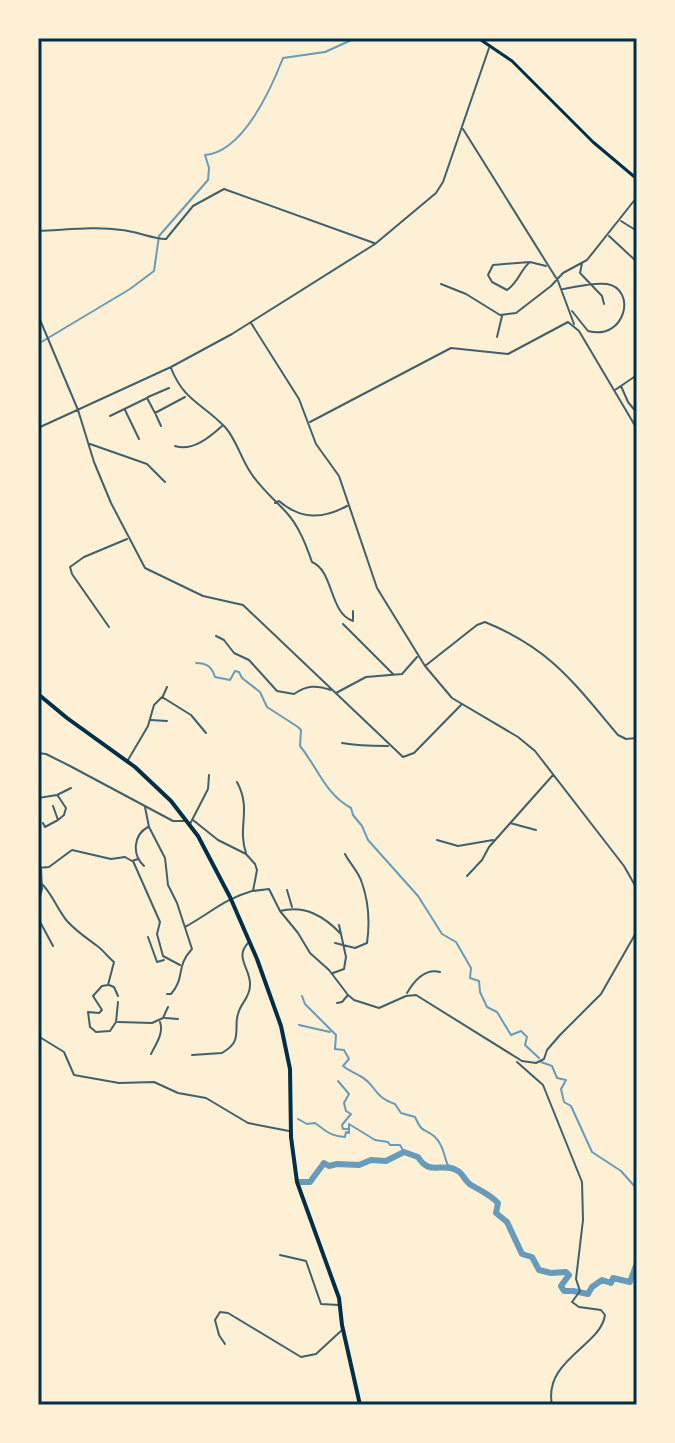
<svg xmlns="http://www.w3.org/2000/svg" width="675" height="1443" font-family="Mulish,sans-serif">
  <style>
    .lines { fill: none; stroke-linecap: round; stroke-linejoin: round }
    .stream { stroke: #669bbc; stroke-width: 2 }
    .river { stroke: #669bbc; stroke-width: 6 }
    .minor { stroke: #3f606c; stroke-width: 2 }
    .secondary { stroke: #003049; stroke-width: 3 }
    .trunk { stroke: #003049; stroke-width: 4 }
    .neatline { fill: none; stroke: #003049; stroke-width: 3 }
  </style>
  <rect width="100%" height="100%" fill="#fdf0d5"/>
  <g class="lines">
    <path class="stream" d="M38 344 130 289 154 271 159 236 208 180 209 168 205 155C243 152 271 89 283 58L325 52 356 38
      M196 663C207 663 212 667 215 677L230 680 235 671 239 672 242 678 260 692 267 707 298 727 301 730 300 746C318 768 325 794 351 808L353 815 362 826 368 840 418 896 442 934 456 942 471 968 470 978 479 981 480 992 487 1007 497 1012 511 1035 521 1031 527 1037 525 1045 539 1058
      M302 996 305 1004 336 1035 335 1049 344 1050 349 1059 343 1066C349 1071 354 1072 360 1076 376 1084 372 1096 395 1104L401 1113 415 1117C423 1134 422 1127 434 1136 444 1145 444 1158 449 1168
      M299 1025 330 1032
      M541 1062 552 1066 557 1078 566 1080 561 1089 564 1102 571 1106 592 1152 621 1171 637 1189
      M338 1081 349 1094 344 1103 346 1111 351 1114 342 1125 343 1129H348
      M298 1119 307 1124 315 1123C326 1131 330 1136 345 1137L346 1132 349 1133V1124L375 1140 388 1142 390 1145H400L404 1152"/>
    <path class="river" d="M299 1182H310L324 1163 329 1166 337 1164 359 1165 371 1160 386 1161 404 1152 418 1157C430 1177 443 1161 458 1171 463 1174 465 1181 471 1185 481 1191 489 1194 498 1203L496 1213 507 1222 522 1254 532 1257 539 1270 551 1273 566 1272 569 1275 561 1286 564 1291H570
      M573 1291 588 1294 592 1287 602 1280 611 1283 613 1278 630 1282 637 1263"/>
    <path class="minor" d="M463 129 558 281 574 324
      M621 221 637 231
      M38 231C66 230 94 226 122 230 135 231 157 240 166 239L193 206 224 189 374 243
      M609 236 637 262
      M530 262C520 270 519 282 507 290L492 282 488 275 493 265Z
      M530 262 546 266
      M582 263 580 273 602 296 604 304
      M441 284 466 294 500 315 516 313 551 286 563 273 587 260 637 197
      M563 289C576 287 593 282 607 284 637 289 626 341 588 331L572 311
      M38 315 78 410 94 462 111 503 145 568 203 596 243 605 403 757 414 753 461 705
      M251 323 299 399 316 444 339 476 377 588 425 666 452 698 518 737 535 751 624 866 637 889
      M497 337 502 316
      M171 368C184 401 202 403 225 427 236 439 240 456 249 470 259 487 273 498 286 512 299 526 306 545 312 562 334 571 329 613 353 621V611
      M621 386 628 402 637 413
      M615 390 637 375
      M148 397 169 388
      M125 410 139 439
      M156 415 161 426
      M110 416 147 398 155 413 185 397
      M310 422 451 348 508 354 568 322 579 331 637 429
      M38 428 171 367 232 334 375 244 436 193 443 182 489 48
      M90 444 147 464 165 482
      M175 446C192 452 210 437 222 426
      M275 503 279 501C301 520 323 519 347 506
      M343 624 393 674
      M109 627 72 574 70 567 84 557 127 539
      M216 636 224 640 234 653 249 660 277 691 294 694C307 685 316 685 331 690
      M425 666 477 625 485 622C551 649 574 683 618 735L626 739 637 738
      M336 693 366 677 402 674 417 657
      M163 696 167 687
      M151 720 167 721
      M342 743C358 746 372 746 388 746
      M38 753 46 754 70 766 173 821H184
      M128 760 148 726 154 705 162 697 191 715 206 733
      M237 782C252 810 237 826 246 853
      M58 796 66 808 64 815 58 820
      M38 798 57 795 71 788
      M145 807 149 827 165 858 168 885 177 903 192 949C175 967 186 977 171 994H167
      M193 820 218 840 246 854 255 864 257 870 253 891 269 889 280 911 298 933 310 953 329 970 348 995 354 1000 379 1008 406 996 416 995 522 1061 536 1063 544 1059 547 1050 560 1035 601 994 637 931
      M43 823 45 827 58 820 53 806
      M510 823 536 830
      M190 824 208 789 209 775
      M437 840 458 846 493 840
      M133 861 160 922 157 934 163 956 180 965
      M144 866C132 855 133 835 148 827
      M38 868 49 867 72 850 111 859 125 857 132 861 138 859
      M467 876 482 860 489 847 553 775
      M42 884C53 895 57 909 67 921 76 931 85 937 96 945 102 949 108 957 114 962L108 985 102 986 93 996 102 1010 99 1013 88 1012 90 1027 96 1032 110 1031 116 1022 118 1002
      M287 890 292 907
      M38 903 42 889 41 869
      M280 911C305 905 324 916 341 934
      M38 918 53 946
      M185 927C209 914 224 899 252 891
      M148 937 157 962 164 960
      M335 943 355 948 367 943C370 922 369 903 362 883 359 872 350 864 345 854
      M333 973 344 969 346 957 339 925
      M109 985 114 987 118 996
      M407 993C414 981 425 968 440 972
      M337 1003 342 1002 348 995
      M165 1018 178 1019
      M118 1022 152 1023 163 1018 168 1007
      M38 1036 64 1052 74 1075 119 1083 154 1082 178 1093 206 1098 248 1123 289 1131
      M151 1054C156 1044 164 1033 160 1022
      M192 1055 222 1053C227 1050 233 1046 235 1040 238 1032 235 1022 238 1014 241 1002 250 998 250 985 251 969 234 958 248 943
      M517 1062 543 1085 582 1182 583 1220 576 1279 580 1291 572 1302 579 1307 601 1310 605 1315C601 1346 543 1360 552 1405
      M280 1255 306 1261 321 1304 339 1305
      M225 1344 219 1335 215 1320 220 1312 228 1313 301 1357 316 1354 342 1330"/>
    <path class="secondary" d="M478 38 512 61 593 142 637 179"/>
    <path class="trunk" d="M38 694 67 718 135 767 171 801 198 836 230 897 257 959 281 1026 290 1069 291 1137 297 1182 339 1298 342 1325 360 1405"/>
  </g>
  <rect width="675" height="1443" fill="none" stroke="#fdf0d5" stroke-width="80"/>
  <rect x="40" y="40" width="595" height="1363" class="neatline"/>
</svg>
